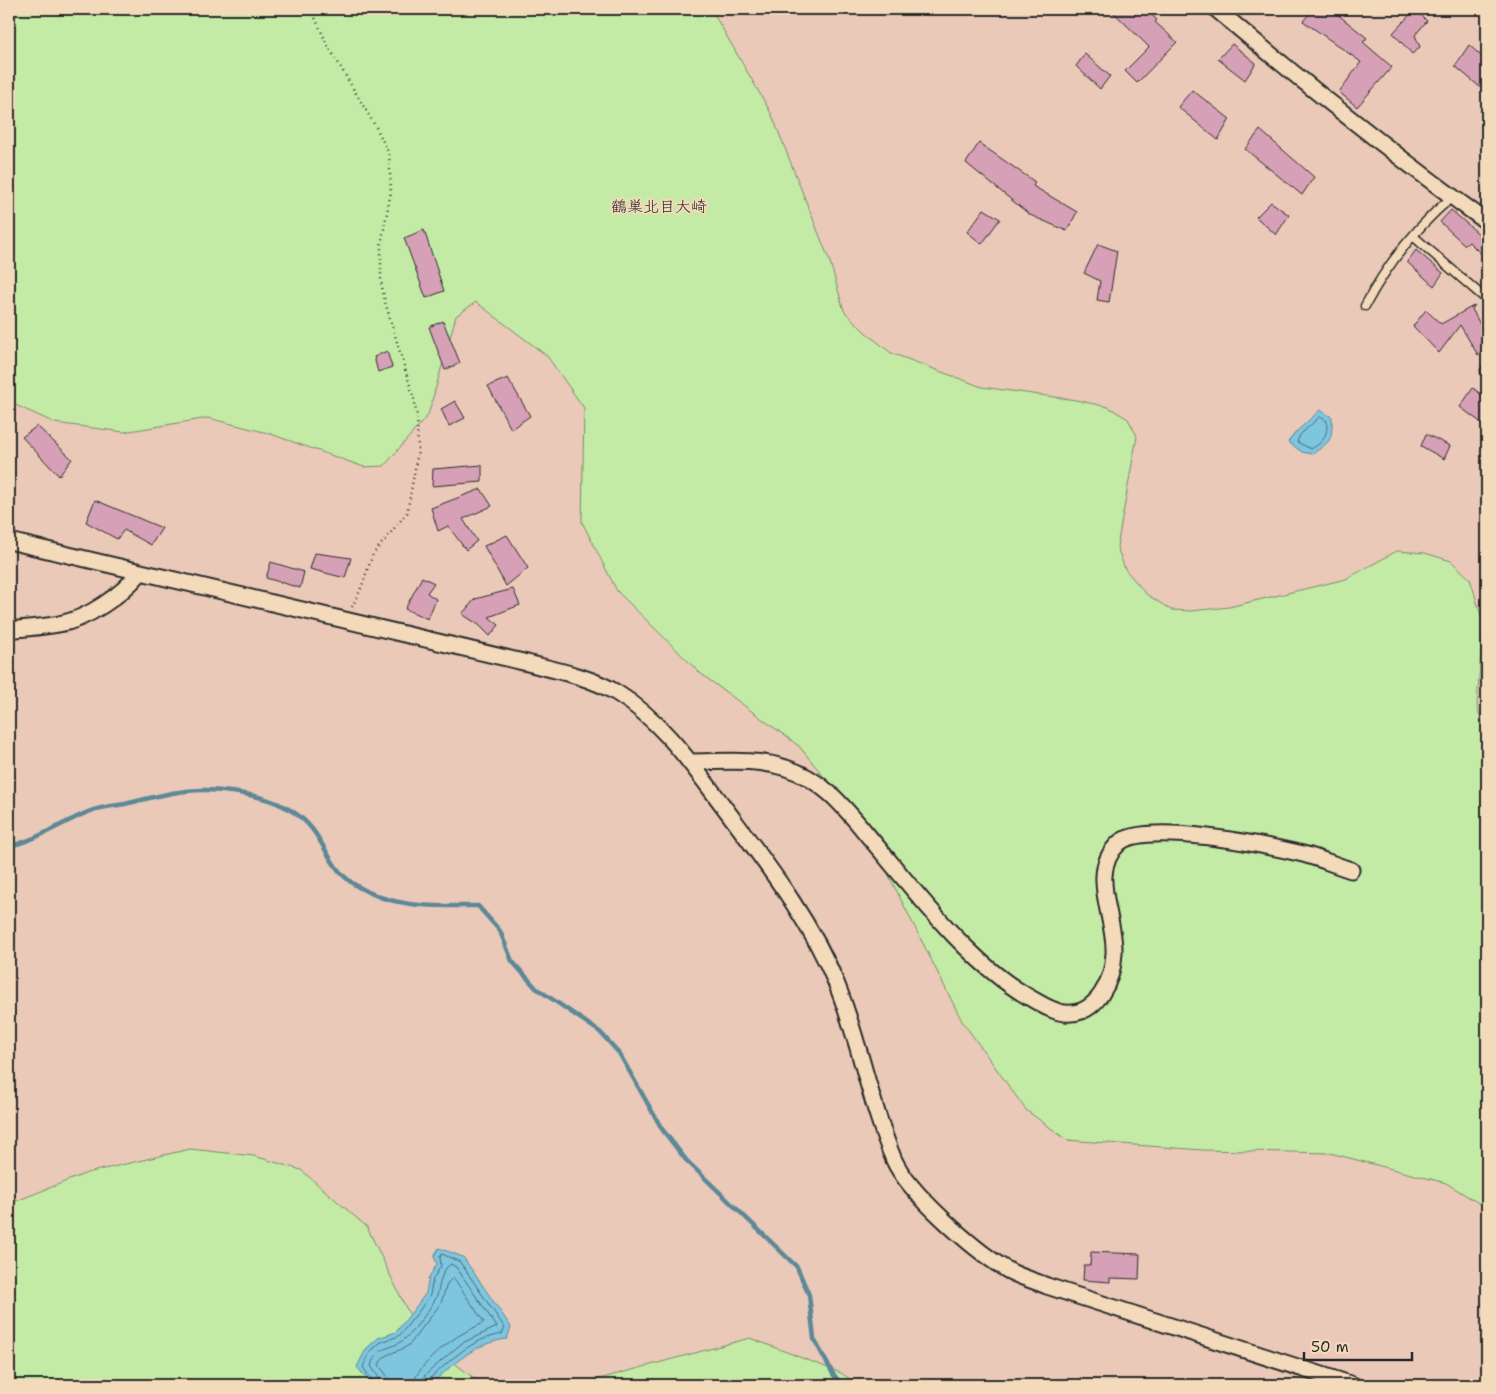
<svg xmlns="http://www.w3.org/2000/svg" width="1496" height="1394" font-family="'Shantell Sans','Klee One',sans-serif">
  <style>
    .green { fill: #c3eba6; stroke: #778b68 }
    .water { fill: #7ec6df; stroke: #5d8897 }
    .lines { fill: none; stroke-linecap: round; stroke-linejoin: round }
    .shore { stroke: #4c6973; stroke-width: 1 }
    .stream { stroke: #5d8897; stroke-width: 4.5 }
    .building { fill: #d6a0b6; stroke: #2b2b2b }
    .service-casing { stroke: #2b2b2b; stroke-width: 11 }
    .minor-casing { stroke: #2b2b2b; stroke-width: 19 }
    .path { stroke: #2b2b2b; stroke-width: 2.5; stroke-dasharray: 1 4; stroke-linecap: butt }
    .service { stroke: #f2daba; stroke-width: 8 }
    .minor { stroke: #f2daba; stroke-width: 15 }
    .labels { text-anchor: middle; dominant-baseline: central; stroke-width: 4; stroke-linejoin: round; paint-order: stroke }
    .quarter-label { font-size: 16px; fill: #2b2b2b; stroke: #f2daba }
  </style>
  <rect width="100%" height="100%" fill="#eac9b9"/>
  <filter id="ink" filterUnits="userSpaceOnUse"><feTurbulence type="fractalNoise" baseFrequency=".02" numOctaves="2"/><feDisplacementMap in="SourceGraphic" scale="10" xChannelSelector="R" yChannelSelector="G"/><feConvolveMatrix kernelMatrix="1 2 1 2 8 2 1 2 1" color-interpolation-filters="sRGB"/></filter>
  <g filter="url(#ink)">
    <path class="green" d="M9 9H711L771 113 830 262 844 311 865 332 891 353 982 387 1076 400 1108 407 1128 419 1137 436 1117 547 1125 569 1146 594 1171 610 1191 611 1229 607 1346 579 1397 551 1425 553 1451 561 1470 579 1483 622 1477 706 1487 738V1208L1446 1183 1330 1153 1203 1150 1067 1140 1026 1110 962 1021 864 826 799 746 700 673 617 591 582 522 584 408 547 356 476 302 456 316 428 415 384 466 364 467 268 433 208 418 124 432 55 423 9 402Z
      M190 1149 254 1156 301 1170 367 1227 408 1312 436 1349 479 1382 487 1385H9V1204L87 1173Z
      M750 1338 841 1373 859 1385H577Z"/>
    <path class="water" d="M1320 410 1332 417C1332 440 1332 441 1312 454L1302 452 1288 442 1296 432Z
      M439 1248 463 1257 511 1327 507 1339C474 1343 454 1364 430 1385H372L357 1367 366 1349 378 1338 396 1332 415 1308 426 1293 429 1277 437 1264 434 1256Z"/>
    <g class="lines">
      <path class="shore" d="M1320 417 1327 421C1327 436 1325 441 1311 449L1297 442 1300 435Z
        M375 1385 363 1367 370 1352 381 1342 399 1336 419 1311 430 1295 433 1279 441 1266 440 1257 442 1254 460 1262 505 1328 502 1334C471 1339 452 1359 429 1379L427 1385
        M381 1385 380 1379 371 1366C377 1345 388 1351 402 1341 412 1334 430 1309 436 1298 440 1288 440 1270 451 1264L456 1267 497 1327 462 1343 425 1375 421 1385
        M388 1385 387 1376 379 1365C384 1351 400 1353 410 1344L441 1303 447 1284 453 1277 484 1322C477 1327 468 1330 460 1335 446 1343 414 1370 413 1385"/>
      <path class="stream" d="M9 846C38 840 61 823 88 812 99 807 113 806 125 804 151 798 180 789 207 790 247 792 294 799 317 836 330 856 335 873 357 886 394 909 436 906 478 906L500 931 512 961 536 988 600 1032 619 1053 662 1129 686 1160 797 1267 809 1295 814 1339 833 1374 842 1385"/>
    </g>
    <path class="building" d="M1110 9H1145L1157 20 1155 22 1177 42 1137 83 1125 71 1149 47Z
      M1314 9H1331L1367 38 1363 42 1392 67 1357 107 1339 92 1361 62 1303 21Z
      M1415 9 1427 21 1415 35 1420 47 1412 54 1393 33Z
      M1232 44 1256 63 1245 80 1218 59Z
      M1469 45 1487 61V93L1455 66Z
      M1085 54 1110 76 1100 89 1076 66Z
      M1192 90 1230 119 1218 140 1178 107Z
      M1260 130 1314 177 1302 195 1245 149Z
      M979 143 1035 182 1033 186 1077 212 1067 231 1030 215 966 163Z
      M1271 202 1289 215 1276 235 1256 217Z
      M984 209 1000 219 982 244 967 232Z
      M1451 210 1487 241V260L1469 242 1465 245 1440 222Z
      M424 230 444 291 426 298 404 238Z
      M1098 244 1117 251 1109 302 1097 300 1100 281 1084 273Z
      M1416 250 1443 273 1434 286 1407 262Z
      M1475 305 1472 309 1487 338V348L1478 355 1460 325 1439 353 1413 326 1426 310 1441 324Z
      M443 321 460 363 445 370 429 327Z
      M387 351 392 367 378 372 374 357Z
      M508 378 530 416 511 429 488 386Z
      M1473 388 1487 399V427L1460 407Z
      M455 401 465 418 449 426 441 409Z
      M37 426 72 459 59 476 22 437Z
      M1426 434 1450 446 1444 459 1421 446Z
      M482 465V482L432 486 433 469Z
      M481 489 492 506 463 519 477 541 466 550 448 526 438 531 431 508Z
      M95 500 162 528 151 545 124 530 117 539 86 522Z
      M507 535 528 568 506 586 484 546Z
      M315 553 351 558 345 578 310 569Z
      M271 562 304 572 300 588 266 578Z
      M422 577 434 583 427 593 436 599 428 619 405 609Z
      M513 589 520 605 489 617 499 625 490 636 479 625 462 614 475 599Z
      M1091 1252 1140 1254 1139 1279 1110 1278V1282L1083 1280 1084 1265H1090Z"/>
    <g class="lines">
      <g class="service-casing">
        <path id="service" d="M1413 236 1487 300
          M1365 306C1388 263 1415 228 1452 197
          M1485 371 1487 369"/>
      </g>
      <g class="minor-casing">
        <path id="minor" d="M1216 9C1304 83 1394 155 1487 222
          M9 541 523 662C554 670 589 676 617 693 663 721 695 769 727 811 768 866 811 921 837 985 860 1042 870 1104 894 1160 908 1192 973 1249 1004 1268 1016 1276 1033 1280 1047 1286L1353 1385
          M9 630C25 628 43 627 59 624 88 619 121 595 140 573
          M690 762C721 762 756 758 786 768 829 781 853 819 881 851 921 899 973 965 1027 996 1038 1002 1052 1012 1065 1013 1097 1016 1113 980 1114 953 1116 917 1087 873 1119 843 1144 820 1269 846 1303 854 1319 858 1335 865 1351 870"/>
      </g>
      <path class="path" d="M311 9 327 44 377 129 389 154 391 191 381 245V281L385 302 414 399 417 417 418 452 407 513 373 554 360 591 352 607"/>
      <use href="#service" class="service"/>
      <use href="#minor" class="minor"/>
    </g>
  </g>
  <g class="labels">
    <g class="quarter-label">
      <text x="659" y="206">鶴巣北目大崎</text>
    </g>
  </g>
  <rect width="1496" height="1394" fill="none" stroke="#f2daba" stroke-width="30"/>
  <rect x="15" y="15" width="1466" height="1364" fill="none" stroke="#2b2b2b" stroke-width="2" filter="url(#ink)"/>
  <path d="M1304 1352v8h108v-8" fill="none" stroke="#2b2b2b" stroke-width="2.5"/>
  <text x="1311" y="1352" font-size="15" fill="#2b2b2b" stroke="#f2daba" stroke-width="4" paint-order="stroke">50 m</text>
</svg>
